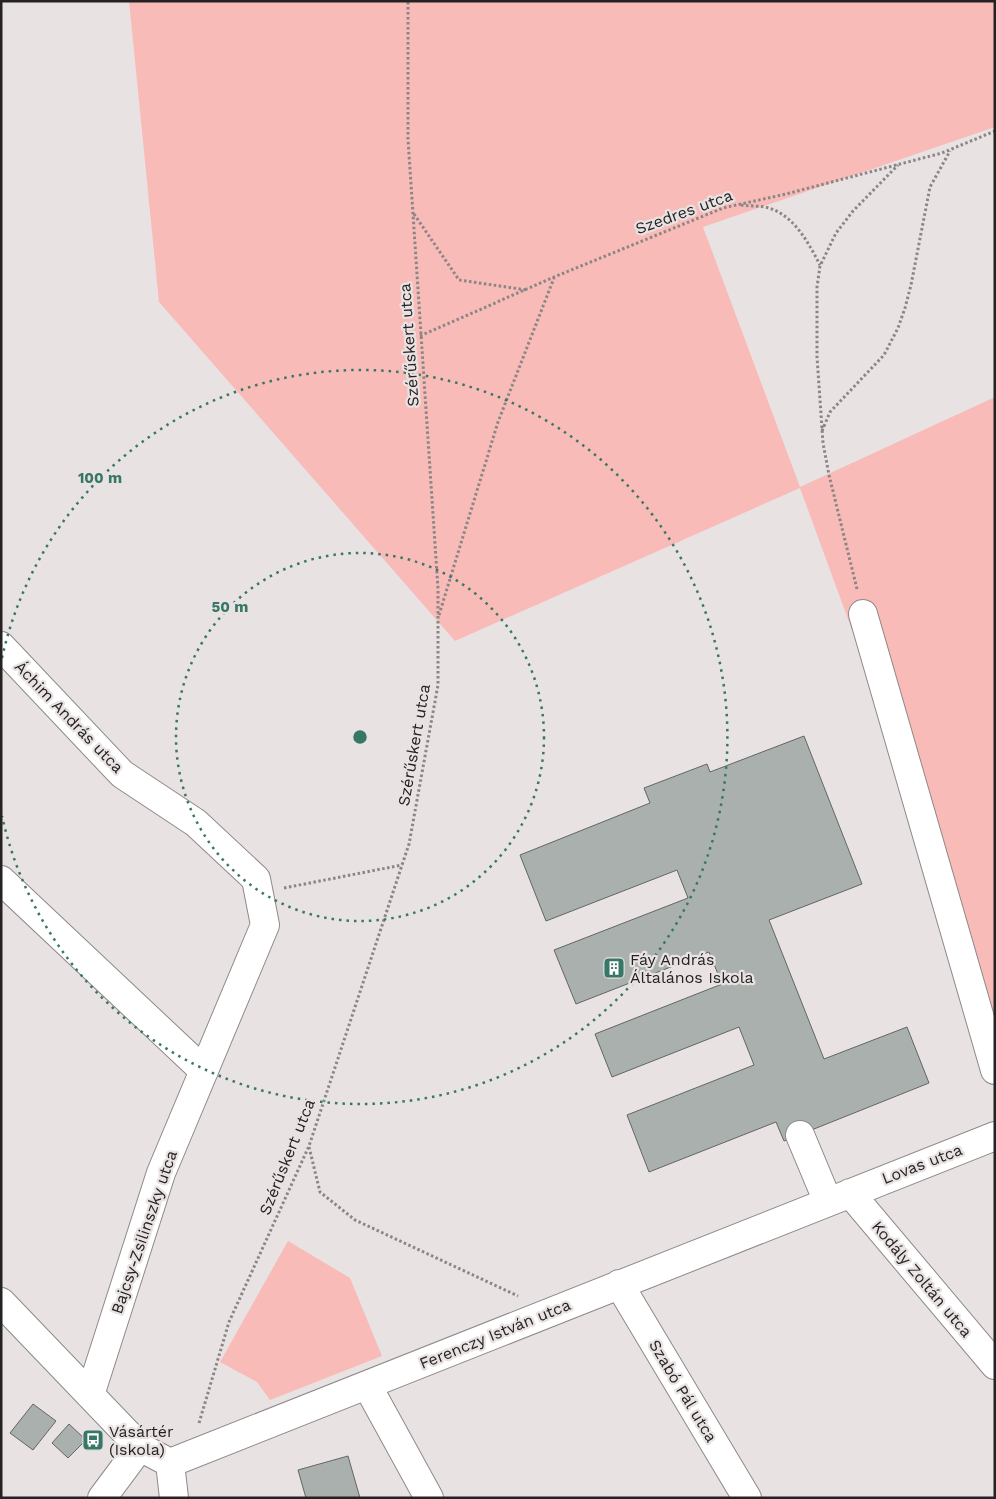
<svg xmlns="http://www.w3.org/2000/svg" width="996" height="1499" font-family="'Work Sans',sans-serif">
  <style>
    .green { fill: #f8bbb8 }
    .building { fill: #aab0ae; stroke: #616664 }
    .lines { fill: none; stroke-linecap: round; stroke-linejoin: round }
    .minor-casing { stroke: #8f8989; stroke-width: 30 }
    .path { stroke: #8b8686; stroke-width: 3; stroke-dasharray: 2.5 2.5; stroke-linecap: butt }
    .minor { stroke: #fff; stroke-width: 28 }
    .ring { fill: none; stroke: #367767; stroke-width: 2.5; stroke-dasharray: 2.5 5 }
    .labels { text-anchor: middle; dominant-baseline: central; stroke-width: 4.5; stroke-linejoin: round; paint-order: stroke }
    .street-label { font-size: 16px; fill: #242222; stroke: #e9e2e2 }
    .poi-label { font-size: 16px; fill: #242222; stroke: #e9e2e2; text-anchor: start }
    .centre { fill: #367767; stroke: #e9e2e2; stroke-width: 2.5 }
    .ring-label { font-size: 15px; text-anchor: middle; font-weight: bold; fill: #367767; stroke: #e9e2e2; stroke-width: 4.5; stroke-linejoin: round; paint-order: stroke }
  </style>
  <rect width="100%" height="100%" fill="#e9e2e2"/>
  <path class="green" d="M129 1H995V127L703 227 800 487 995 397V1021L800 488 455 641 159 302Z
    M288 1241 350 1278 382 1356 270 1400 257 1382 220 1362Z"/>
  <path class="building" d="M804 736 862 884 769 920 824 1059 907 1027 929 1083 784 1141 776 1122 649 1172 627 1115 754 1065 739 1027 612 1077 595 1034 722 984 709 952 576 1004 554 950 688 898 677 870 546 921 520 855 650 803 644 788 707 764 710 772Z
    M33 1404 56 1421 33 1450 10 1433Z
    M69 1424 86 1440 68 1458 52 1443Z
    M348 1456 360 1498H306L298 1470Z"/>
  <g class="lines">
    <g class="minor-casing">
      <path id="minor" d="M863 614 995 1070
        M1 646 122 774 196 823 256 879 265 925 161 1173 90 1395
        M1 880 204 1071
        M800 1135 828 1202
        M850 1193 995 1365
        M619 1284 747 1498
        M1 1302 140 1447 170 1463 995 1136
        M367 1385 429 1498
        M170 1463 174 1498
        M102 1498 140 1447"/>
    </g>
    <path class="path" d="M741 205C749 206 757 206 765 207 793 213 808 242 820 265
      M414 214 459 280 527 290
      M420 336 554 277 723 208 786 194 942 153 995 131
      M822 431 830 412 884 355 898 328 905 308 911 285 930 187 950 151
      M857 589 829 475 823 443 817 357V287L820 266 836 233 853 211 898 165
      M439 615 498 422 554 278
      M284 888 402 865
      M309 1147 320 1192 355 1220 518 1296
      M199 1423 229 1322 309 1146 409 844 438 685V589L408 139V1"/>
    <use href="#minor" class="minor"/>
  </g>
  <g class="ring">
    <circle cx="360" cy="737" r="184"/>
    <path d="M2 658A367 367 0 1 1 2 816"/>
  </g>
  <defs>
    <g id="building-square" transform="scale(1.125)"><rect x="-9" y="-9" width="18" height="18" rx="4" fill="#367767" stroke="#e9e2e2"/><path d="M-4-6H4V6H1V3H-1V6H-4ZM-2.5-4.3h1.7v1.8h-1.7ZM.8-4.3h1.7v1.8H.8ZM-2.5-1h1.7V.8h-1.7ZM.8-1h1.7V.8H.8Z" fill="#fff"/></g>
    <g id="bus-square" transform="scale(1.125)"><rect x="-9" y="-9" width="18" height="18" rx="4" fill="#367767" stroke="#e9e2e2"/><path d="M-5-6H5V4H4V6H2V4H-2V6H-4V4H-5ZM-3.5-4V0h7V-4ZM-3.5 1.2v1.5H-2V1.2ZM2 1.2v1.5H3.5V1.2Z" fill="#fff"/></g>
  </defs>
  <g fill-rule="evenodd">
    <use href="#building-square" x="614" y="968"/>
    <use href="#bus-square" x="93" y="1440"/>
  </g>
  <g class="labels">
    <g class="street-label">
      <text transform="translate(684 212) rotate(-20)">Szedres utca</text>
      <text transform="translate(409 345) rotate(-94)">Szérűskert utca</text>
      <text transform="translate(69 717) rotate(46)">Áchim András utca</text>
      <text transform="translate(414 745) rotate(-80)">Szérűskert utca</text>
      <text transform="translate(287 1157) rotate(-68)">Szérűskert utca</text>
      <text transform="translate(922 1164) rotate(-21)">Lovas utca</text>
      <text transform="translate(144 1232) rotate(-71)">Bajcsy-Zsilinszky utca</text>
      <text transform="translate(922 1279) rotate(50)">Kodály Zoltán utca</text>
      <text transform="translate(495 1334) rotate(-22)">Ferenczy István utca</text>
      <text transform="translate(683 1391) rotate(59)">Szabó Pál utca</text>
    </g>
    <g class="poi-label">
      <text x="630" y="959">Fáy András<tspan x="630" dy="18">Általános Iskola</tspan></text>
      <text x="109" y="1431">Vásártér<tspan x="109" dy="18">(Iskola)</tspan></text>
    </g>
  </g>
  <circle cx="360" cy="737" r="8" class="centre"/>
  <g class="ring-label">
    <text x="100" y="483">100 m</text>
    <text x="230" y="612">50 m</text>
  </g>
  <rect width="996" height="1499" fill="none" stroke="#242222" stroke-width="5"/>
</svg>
